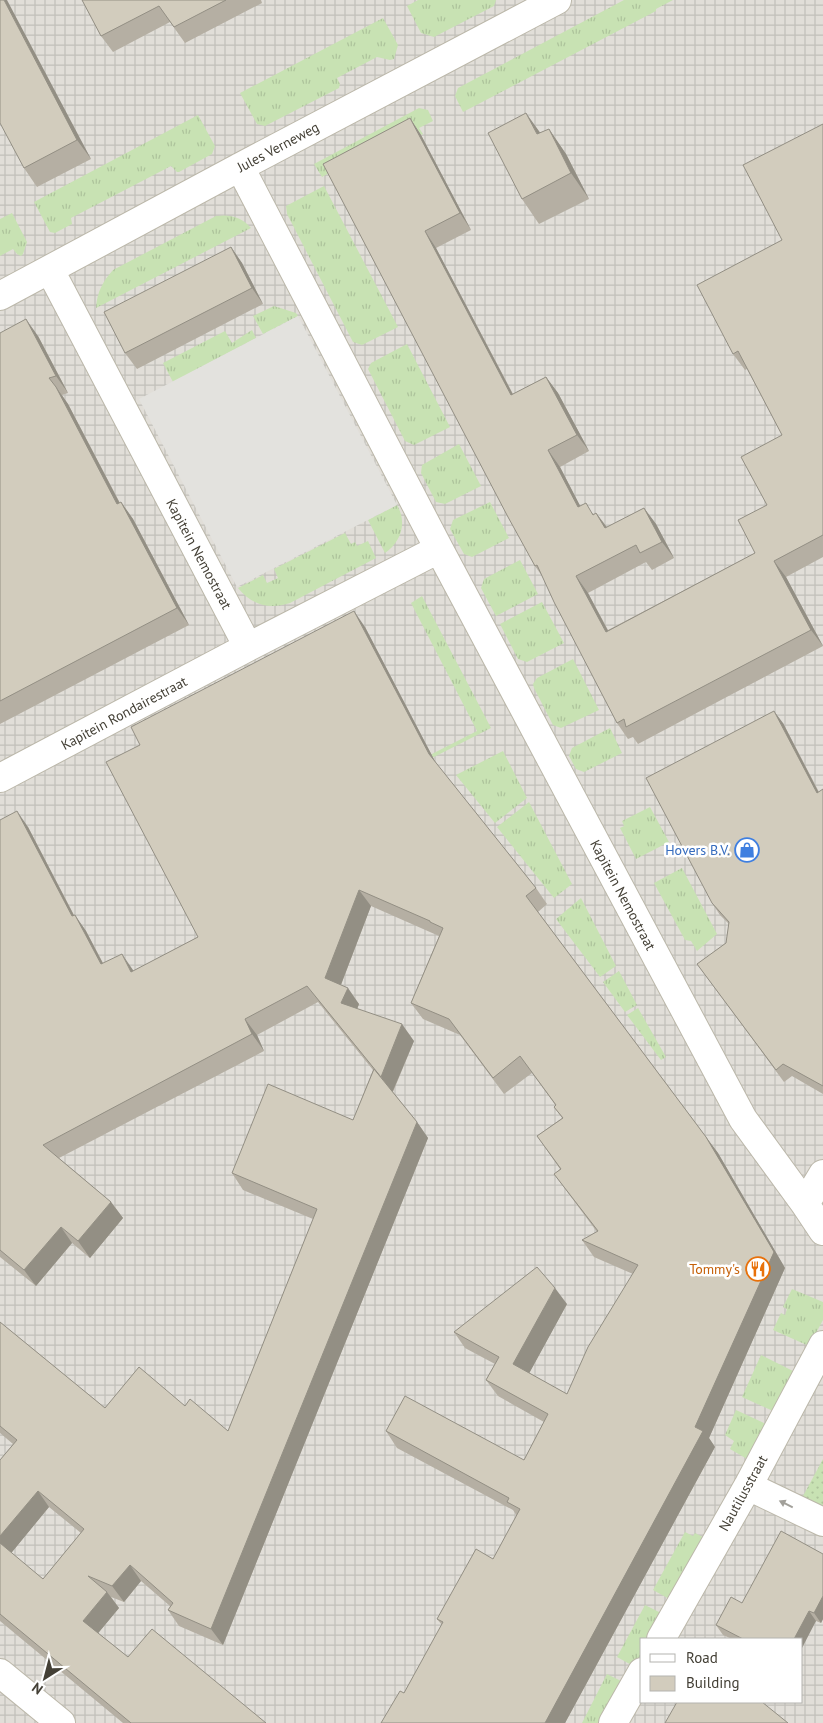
<svg xmlns="http://www.w3.org/2000/svg" width="823" height="1723" font-family="'PT Sans',sans-serif">
  <style>
    .industrial { fill: url(#industrial-grid); fill-rule: evenodd }
    .grass { fill: url(#grass-tufts) }
    .park { fill: url(#park-dots) }
    .parking { fill: #e3e2de }
    .lines { fill: none; stroke-linecap: round; stroke-linejoin: round }
    .minor-casing { stroke: #bcb8aa; stroke-width: 30 }
    .minor { stroke: #fff; stroke-width: 28 }
    .wall { fill: #b5afa3; fill-rule: evenodd }
    .shaded-wall { fill: #938f84 }
    .building { fill: #d2ccbd; stroke: #938f84 }
    .oneway { fill: #a2a09a }
    .labels { text-anchor: middle; dominant-baseline: central; stroke-width: 5; stroke-linejoin: round; paint-order: stroke }
    .street-label { font-size: 14px; fill: #444036; stroke: #fff }
    .shop-label { font-size: 14px; fill: #366cbe; stroke: #fff; text-anchor: end }
    .food-label { font-size: 14px; fill: #c56008; stroke: #fff; text-anchor: end }
  </style>
  <defs>
    <pattern id="industrial-grid" width="8" height="8" patternUnits="userSpaceOnUse" patternTransform="scale(1.25)"><rect width="8" height="8" fill="#e1ded8"/><path d="M0 4h8M4 0v8" fill="none" stroke="#c2c0ba"/></pattern>
    <pattern id="grass-tufts" width="24" height="20" patternUnits="userSpaceOnUse" patternTransform="scale(1.25)"><rect width="24" height="20" fill="#c8e2b3"/><path d="M3 7l-1-3M5 7V3M7 7l1-3M15 17l-1-3M17 17v-4M19 17l1-3" fill="none" stroke="#adc39b"/></pattern>
    <pattern id="park-dots" width="8" height="8" patternUnits="userSpaceOnUse" patternTransform="scale(1.25)"><rect width="8" height="8" fill="#c8e2b3"/><path d="M2 2h.1M6 6h.1" fill="none" stroke="#adc39b" stroke-width="1.8" stroke-linecap="round"/></pattern>
  </defs>
  <rect width="100%" height="100%" fill="#f2efe7"/>
  <path class="industrial" d="M0 0H823V1723H0ZM642 1639H802V1702H642Z"/>
  <path class="grass" d="M418 0H496L494 6 434 37 421 33 407 6Z
    M624 0H673L656 9V11L463 112 455 96 458 88Z
    M383 18 398 45 394 59 390 60 377 57 337 78 340 84 339 88 265 126 257 124 240 93Z
    M419 108 428 110 433 121 419 128 423 134 335 180 331 172 322 177 314 164Z
    M198 115 215 146 212 154 179 172H177L171 166 71 218 72 224 55 233 50 232 34 202Z
    M324 186 398 327 362 345 353 342 287 214 286 206Z
    M12 213 27 242 23 254 21 256 17 254 13 249 0 256V219Z
    M216 216C230 214 242 217 251 228L96 308C97 292 103 281 113 270Z
    M274 306 296 313 298 316 263 334 253 316Z
    M252 330 256 338 173 382 163 363 225 331 232 343Z
    M407 344 450 427 414 445 405 441 368 369 371 363Z
    M459 444 481 486 445 504 436 502 421 473 422 465Z
    M490 502 509 538 472 557 464 554 450 529 453 520Z
    M397 505C407 522 402 541 385 553L368 520Z
    M345 533 351 544 355 542 357 546 368 541 376 558 290 603C269 610 252 605 238 588L263 575 267 583 278 578 274 569Z
    M520 560 538 594 496 616 481 588 484 579Z
    M422 596 491 728 430 759 428 756 477 731 411 603Z
    M542 602 564 643 527 662 518 659 500 624Z
    M573 659 599 710 561 728 553 725 534 688 533 684 537 678Z
    M610 728 622 753 584 772 576 769 569 756 572 748Z
    M503 751 527 798 495 823 456 775Z
    M529 802 572 884 554 898 497 827Z
    M650 807 669 842 636 859 620 828 624 826 622 821Z
    M682 868 717 934 697 951 691 941 685 940 654 883Z
    M581 898 616 966 600 977 556 919Z
    M619 971 637 1005 625 1012 603 982Z
    M638 1008 666 1057 661 1060 627 1015Z
    M792 1289 823 1302V1320L809 1346 773 1330 781 1313 785 1315 787 1309 783 1307Z
    M761 1355 795 1372 773 1411 742 1397Z
    M736 1410 766 1424 747 1459 730 1449 734 1441 725 1435Z
    M685 1532 693 1536 695 1533 705 1538 671 1600 653 1590Z
    M645 1605 663 1614 649 1639H642V1653L635 1667 617 1657Z
    M607 1674 625 1683 604 1723H582Z"/>
  <path class="park" d="M823 1459V1508L803 1496Z"/>
  <path class="parking" d="M298 316 397 505 237 587 139 399Z"/>
  <g class="lines">
    <g class="minor-casing">
      <path id="minor" d="M240 167 439 549 743 1119 805 1204 823 1231
        M50 270 248 647 439 549
        M0 296 240 167 557 0
        M0 778 248 647
        M805 1204 823 1174
        M748 1486 823 1522
        M661 1639 748 1486 823 1345
        M0 1673 61 1723
        M613 1723 642 1672"/>
    </g>
    <use href="#minor" class="minor"/>
  </g>
  <path class="wall" d="M0 0 91 159 37 187 24 168Z
    M82 0H261L262 3 185 43 170 22 113 52 101 36Z
    M410 118 421 135 471 230 436 248 513 394 546 377 558 393 589 451 560 467 580 506 594 514 596 513 607 527 644 508 656 524 674 558 652 570 646 562 588 593 608 630 755 553 767 505 782 435 747 369 745 370 733 354 782 240 823 124V557L786 577 823 646 638 744 633 737 628 739 617 723 542 576 535 566 323 164Z
    M549 129 566 154 589 199 539 224 522 199 540 133Z
    M231 247 242 263 263 304 137 369 125 353Z
    M0 333 38 336 68 393 62 395 68 404 120 503 121 502 133 519 189 625 0 724Z
    M365 627 437 765 536 888 547 904 538 912 718 1153 785 1268 709 1438 715 1447 565 1723H381L404 1693 442 1625 437 1619 493 1559 517 1516 513 1510 397 1448 386 1431 524 1460 544 1422 498 1396 486 1380 495 1364 465 1348 454 1332 567 1304 529 1373 567 1394 633 1274 594 1257 582 1240 597 1232 554 1174 560 1169 537 1136 562 1118 554 1107 556 1106 532 1073 504 1094 460 1035 423 1019 411 1003 439 936 371 906 341 985 359 1004 357 1009 414 1041 393 1092 417 1122 428 1138 223 1645 179 1626 168 1610 170 1606 141 1581 124 1602 111 1597 119 1608 98 1633 128 1657 266 1723H123L0 1621V1460L13 1444 0 1433V1322L105 1408 185 1406 228 1431 313 1219 243 1190 232 1173 353 1120 373 1070 318 1002 257 1035 264 1051 59 1158 111 1202 123 1218 90 1258 72 1243 36 1286 0 1257V820L28 827 74 915 86 931 103 963 134 971 198 937 140 745ZM49 1507 81 1533 43 1579 11 1553Z
    M783 723 819 792 823 789V1094L792 1076 784 1082 697 964 726 943 729 924 720 915 712 903Z
    M823 1554V1619L821 1623 816 1621 802 1639H732L723 1635 716 1625 742 1603Z"/>
  <path class="shaded-wall" d="M4 0H7L91 159 77 140Z
    M526 113 544 138 537 134Z
    M410 118 421 135 471 230 460 213Z
    M549 129 566 154 589 199 571 173Z
    M425 231 436 248 522 412 511 395Z
    M231 247 242 263 263 304 252 288Z
    M26 319 38 336 68 393 56 376Z
    M546 377 558 393 589 451 577 435Z
    M56 387 68 404 129 521 117 504Z
    M548 450 560 467 589 523 578 507Z
    M121 502 133 519 189 625 177 608Z
    M644 508 656 524 674 558 662 542Z
    M596 513 608 529 605 528Z
    M774 561 786 577 823 646 811 630Z
    M576 576 588 593 617 648 606 632Z
    M354 611 365 627 440 771 429 754Z
    M774 711 783 723 823 801 817 793Z
    M17 811 28 827 83 933 72 916Z
    M359 890 371 906 337 995 325 978Z
    M75 915 86 931 112 981 101 964Z
    M122 954 133 970 143 988 131 972Z
    M348 988 359 1004 353 1020 341 1003Z
    M245 1019 257 1035 264 1051 252 1034Z
    M402 1024 414 1041 392 1093 381 1077Z
    M417 1122 428 1138 223 1645 211 1629Z
    M706 1137 718 1153 785 1268 709 1438 715 1447 565 1723H545L695 1427Z
    M111 1202 123 1218 90 1258 78 1241Z
    M61 1227 72 1243 36 1286 24 1270Z
    M555 1288 567 1304 525 1381 513 1364Z
    M38 1491 49 1507 8 1557 0 1546V1536Z
    M130 1565 141 1581 124 1602 112 1586Z
    M107 1592 119 1608 95 1637 83 1621Z
    M823 1596V1619L821 1623 814 1613Z
    M809 1611 816 1621 802 1648V1639H794Z"/>
  <path class="building" d="M0 0H4L77 140 24 168 0 123Z
    M82 0H226L174 27 159 6 101 36Z
    M526 113 537 134 549 129 571 173 522 199 488 133Z
    M410 118 460 213 425 231 511 395 546 377 577 435 548 450 578 507 586 503 593 515 596 513 605 528 644 508 662 542 640 553 636 545 576 576 606 632 755 553 738 520 767 505 741 457 782 435 738 351 733 354 697 285 782 240 743 165 823 124V535L774 561 811 630 626 727 624 719 617 723 554 602 537 565 535 566 508 517 323 164Z
    M231 247 252 288 125 353 104 312Z
    M26 319 56 376 49 378 56 387 117 504 121 502 177 608 0 701V333Z
    M354 611 429 754 536 888 526 896 706 1137 774 1252 695 1427 703 1431 545 1723H381L400 1691 404 1693 443 1622 437 1619 476 1549 493 1559 520 1509 507 1502 509 1498 386 1431 405 1396 524 1460 548 1414 486 1380 499 1357 454 1332 537 1267 555 1288 513 1364 567 1394 588 1347 638 1265 582 1240 598 1231 554 1174 561 1169 537 1136 563 1118 554 1107 556 1105 520 1056 493 1078 449 1019 411 1003 443 928 430 922V921L359 890 325 978 348 988 341 1003 402 1024 381 1077 307 986 245 1019 252 1034 43 1145 111 1202 78 1241 61 1227 24 1270 0 1250V820L17 811 72 916 75 915 101 964 122 954 131 972 198 937 106 762 140 745 131 727Z
    M774 711 817 793 823 789V1086L783 1064 776 1070 697 964 726 943 729 922 712 903 646 778Z
    M374 1069 417 1122 211 1629 168 1610 173 1603 130 1565 112 1586 88 1576 107 1592 83 1621 128 1657 152 1629 266 1723H131L0 1614V1543L43 1579 84 1529 38 1491 0 1536V1460L17 1440 0 1426V1322L105 1408 139 1367 185 1406 190 1399 228 1431 317 1209 232 1173 268 1084 353 1120Z
    M781 1531 823 1554V1596L814 1613 809 1611 794 1639H743L716 1625 731 1597 742 1603Z
    M677 1702H762L788 1723H665Z"/>
  <defs><path id="oneway-solid" d="M-6-.8H1V-3.2L6.5 0L1 3.2V.8H-6Z" transform="scale(1.25)"/></defs>
  <use class="oneway" href="#oneway-solid" transform="translate(786 1504) rotate(-154)"/>
  <defs>
    <g id="shop-ring" transform="scale(1.25)"><circle r="9.5" fill="#fff" stroke="#3f7fe0" stroke-width="1.5"/><path d="M-5-2.5h2.3a2.7 3.5 0 0 1 5.4 0H5L5.5 6h-11ZM-1.5-2.5h3a1.5 2.3 0 0 0-3 0Z" fill="#3f7fe0"/></g>
    <g id="restaurant-ring" transform="scale(1.25)"><circle r="9.5" fill="#fff" stroke="#e8710a" stroke-width="1.5"/><path d="M-5-6h1v4h1v-4h1v4h1v-4h1v5L-1.5 .5V6h-2V.5L-5-1ZM5-6V6H3V1.5H1.5Q1.5-4 5-6Z" fill="#e8710a"/></g>
  </defs>
  <g fill-rule="evenodd">
    <use href="#shop-ring" x="747" y="850"/>
    <use href="#restaurant-ring" x="758" y="1269"/>
  </g>
  <g class="labels">
    <g class="street-label">
      <text transform="translate(278 147) rotate(-28)">Jules Verneweg</text>
      <text transform="translate(199 554) rotate(62)">Kapitein Nemostraat</text>
      <text transform="translate(124 713) rotate(-28)">Kapitein Rondairestraat</text>
      <text transform="translate(623 895) rotate(62)">Kapitein Nemostraat</text>
      <text transform="translate(743 1493) rotate(-61)">Nautilusstraat</text>
    </g>
    <g class="shop-label">
      <text x="730" y="850">Hovers B.V.</text>
    </g>
    <g class="food-label">
      <text x="740" y="1269">Tommy's</text>
    </g>
  </g>
  <rect x="640" y="1638" width="162" height="65" fill="#ffffff" stroke="#b4b3af"/>
  <rect x="650" y="1654" width="25" height="8" fill="#ffffff" stroke="#b4b3af"/>
  <text x="686" y="1663" font-size="15" fill="#444036">Road</text>
  <rect x="650" y="1676" width="25" height="15" fill="#d2ccbd" stroke="#b4b3af"/>
  <text x="686" y="1688" font-size="15" fill="#444036">Building</text>
  <g transform="translate(45 1678) rotate(216)" stroke="#ffffff" stroke-width="4" paint-order="stroke">
  <path d="M0-4L9 19L0 12L-9 19Z" fill="#444036"/>
  <text y="-8" font-size="14" font-weight="bold" text-anchor="middle" fill="#444036">N</text>
  </g>
</svg>
